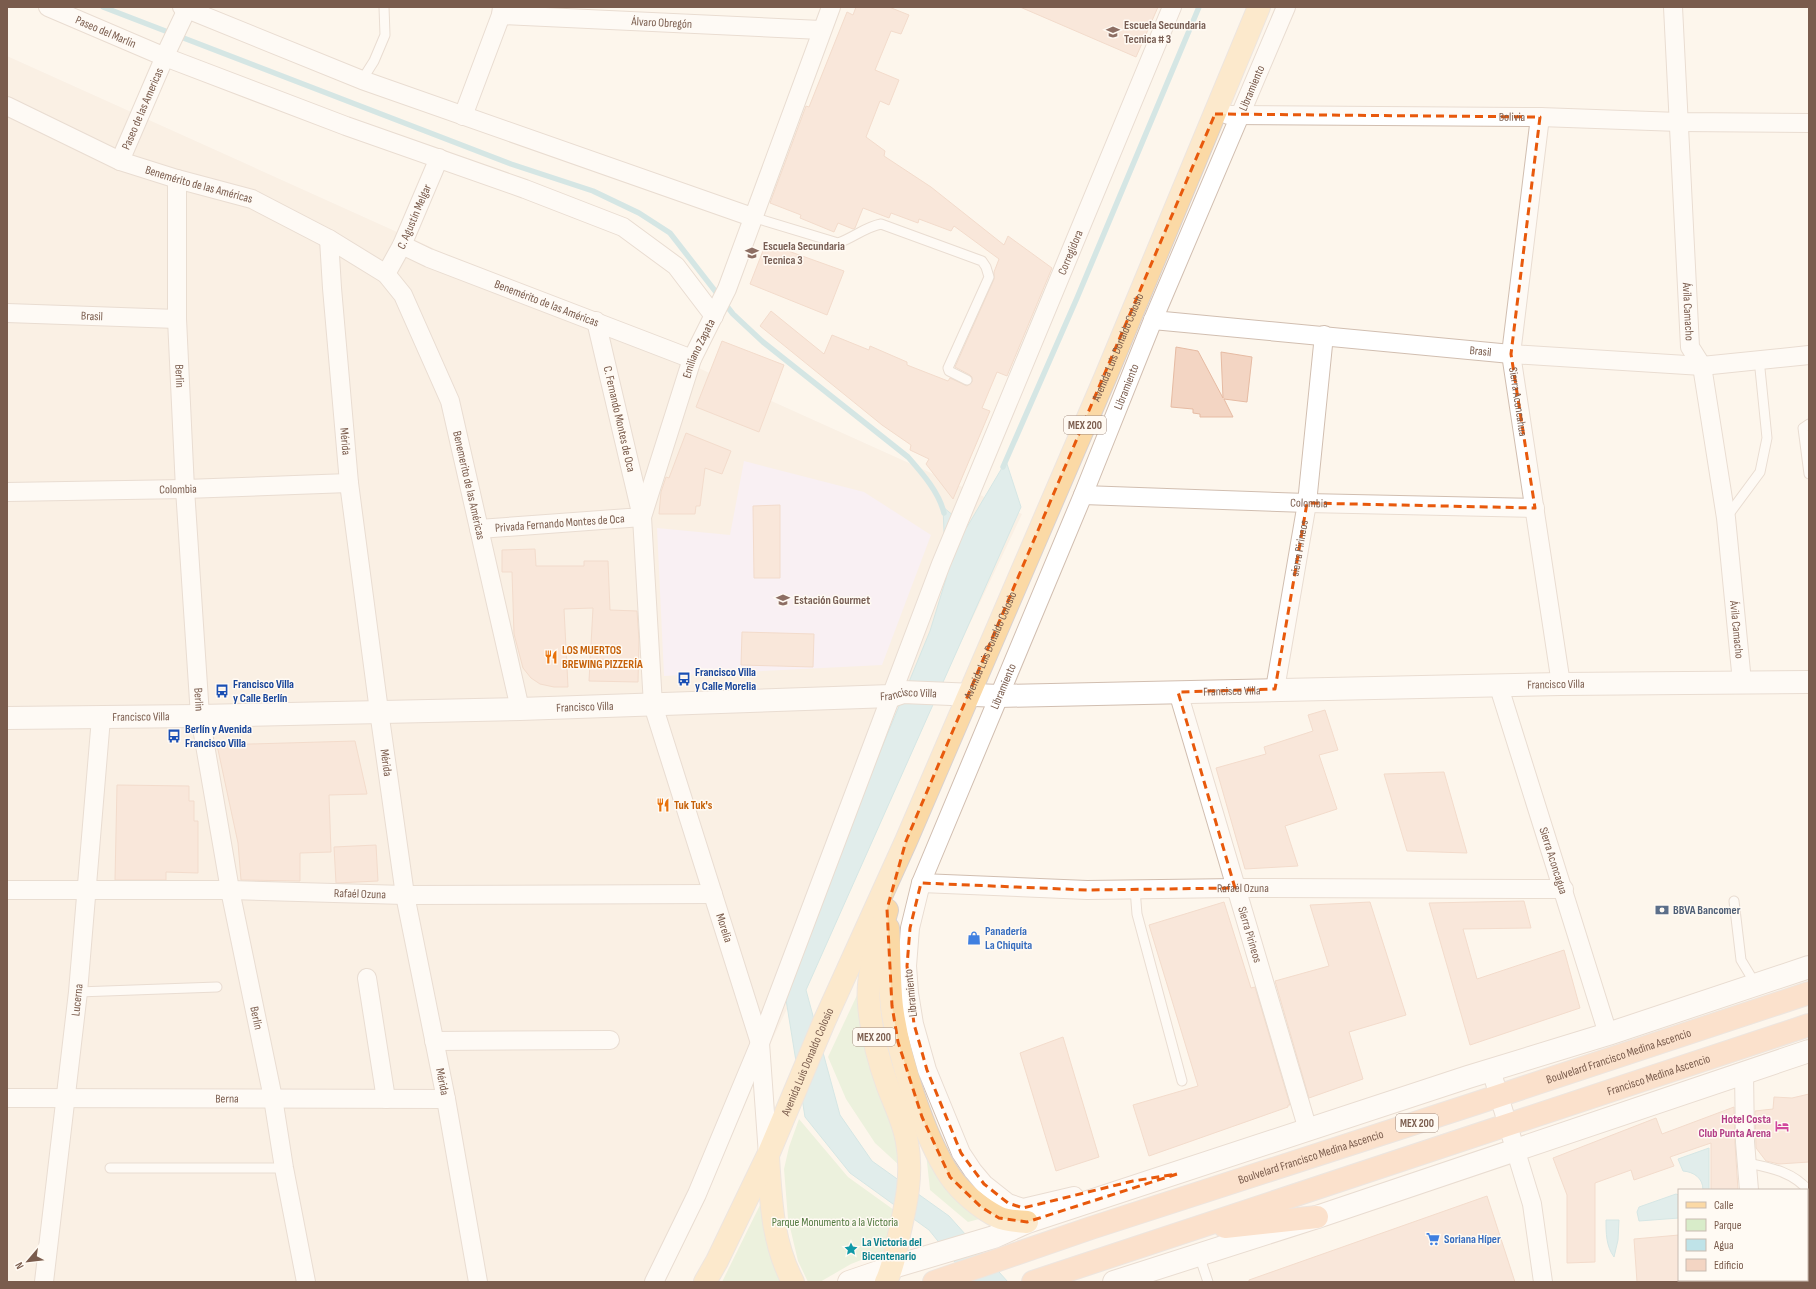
<svg xmlns="http://www.w3.org/2000/svg" width="1816" height="1289" font-family="'Sofia Sans Condensed',sans-serif">
  <style>
    .residential { fill: #f5e8da }
    .education { fill: #f3e8fa }
    .green { fill: #d8ecc9 }
    .water { fill: #bfe3e8; stroke: #a5d3da }
    .lines { fill: none; stroke-linecap: round; stroke-linejoin: round }
    .stream { stroke: #a5d3da; stroke-width: 5.5 }
    .building { fill: #f3d5c3; stroke: #e6bba3 }
    .service-casing { stroke: #d1beb0; stroke-width: 11 }
    .minor-casing { stroke: #d1beb0; stroke-width: 20 }
    .tertiary-casing { stroke: #d1beb0; stroke-width: 24 }
    .secondary-casing { stroke: #d6c0b0; stroke-width: 24 }
    .primary-casing { stroke: #dad1cd; stroke-width: 24 }
    .trunk-casing { stroke: #dad1cd; stroke-width: 24 }
    .service { stroke: #fff; stroke-width: 9 }
    .minor { stroke: #fff; stroke-width: 18 }
    .tertiary { stroke: #fff; stroke-width: 22 }
    .secondary { stroke: #fff; stroke-width: 22 }
    .primary { stroke: #fbd9a5; stroke-width: 22 }
    .trunk { stroke: #f9c8a4; stroke-width: 22 }
    .marked { fill: none; stroke: #e8590c; stroke-width: 3; stroke-dasharray: 8 5; stroke-linejoin: round }
    .labels { text-anchor: middle; dominant-baseline: central; stroke-width: 3; stroke-linejoin: round; paint-order: stroke }
    .shield { fill: #fffaf3; stroke: #a28b7f; stroke-width: 1 }
    .shield-label { font-size: 11px; font-weight: bold; fill: #7a5c4d }
    .street-label { font-size: 12px; fill: #7a5c4d; stroke: #fffaf3 }
    .education-label { font-size: 12px; font-weight: bold; fill: #785e54; stroke: #fffaf3; text-anchor: start }
    .food-label { font-size: 12px; font-weight: bold; fill: #c56008; stroke: #fffaf3; text-anchor: start }
    .transit-label { font-size: 12px; font-weight: bold; fill: #164399; stroke: #fffaf3; text-anchor: start }
    .service-label { font-size: 12px; font-weight: bold; fill: #4e5e75; stroke: #fffaf3; text-anchor: start }
    .shop-label { font-size: 12px; font-weight: bold; fill: #366cbe; stroke: #fffaf3; text-anchor: start }
    .hotel-label { font-size: 12px; font-weight: bold; fill: #b23c85; stroke: #fffaf3; text-anchor: end }
    .park-label { font-size: 12px; fill: #537a41; stroke: #fffaf3 }
    .culture-label { font-size: 12px; font-weight: bold; fill: #0d838f; stroke: #fffaf3; text-anchor: start }
  </style>
  <rect width="100%" height="100%" fill="#fdf6ec"/>
  <path class="residential" d="M7 56 1022 514 699 1194 652 1282H7Z"/>
  <path class="education" d="M744 461 864 492 931 535 882 665 664 676 657 528 730 535Z"/>
  <path class="green" d="M858 993 893 1115 900 1166 875 1143 846 1099 828 1057Z
    M799 1119 848 1177 894 1210 884 1251 851 1264 820 1282H808L798 1261 788 1219 784 1169 789 1147Z
    M925 1144 983 1218 968 1222 930 1190Z
    M761 1203C765 1230 770 1256 780 1282H722Z"/>
  <path class="water" d="M1006 461 1021 507 806 990 840 1115 872 1161 949 1216 1008 1282H971L929 1230 850 1173 805 1117 783 981 807 929 930 631 946 579 943 507 967 527Z
    M1709 1148V1190H1703C1703 1178 1694 1172 1683 1171L1678 1159Z
    M1676 1194 1679 1195V1218L1639 1221 1637 1212 1639 1207Z
    M1606 1220H1619L1618 1240 1614 1257C1606 1246 1606 1233 1606 1220Z"/>
  <g class="lines">
    <path class="stream" d="M103 7 511 164 593 191 639 213 670 233 733 314 763 342 908 457C922 473 939 492 944 513
      M1003 467 1077 298 1199 7"/>
  </g>
  <path class="building" d="M856 7H889L909 15 901 34 891 31 875 70 899 80 889 105 880 101 866 137 885 151 884 156 931 187 1004 245 1008 236 1052 268 1007 376 997 372 982 408 990 411 953 499 926 464 929 459 910 450 911 445 882 425 760 326 771 311 824 354 832 335 869 350 870 346 907 362V365L948 381 950 378 967 386 972 382V377L970 375 955 367 994 279V272L999 259 954 226 951 231 919 219 918 223 891 213 889 218 863 208 855 228 853 229 838 223 834 232 800 218 801 215 770 203 806 106 809 107 847 12 853 15Z
    M1020 7H1158L1136 57Z
    M766 243 844 271 827 315 750 284Z
    M722 341 784 365 759 432 696 407Z
    M1176 347 1198 351 1223 398 1221 352 1252 357 1247 402 1224 399 1233 417H1200V414L1193 413V409L1171 407Z
    M686 433 731 451 722 474 705 468 700 506H696L695 514H659L661 492 666 477 669 478Z
    M780 505V578H754L753 506Z
    M535 549 536 566H584V561H608L610 610 637 611 639 640 638 682 589 681 593 608 564 609 568 687H554L540 684 531 678 523 668 514 634 512 572H502V550Z
    M742 632 814 634 813 667 741 665Z
    M1325 710 1338 750 1319 755 1337 809 1285 826 1298 866 1245 869 1216 768 1266 754 1264 747 1313 731 1308 715Z
    M355 741 367 794 329 795 331 852 300 853V881L241 880 238 843 217 745Z
    M1444 772 1467 853 1407 851 1384 774Z
    M117 785 189 786V801H194V821H198V873L166 872V880H115Z
    M376 845 378 881 336 883 334 847Z
    M1524 901 1531 928 1463 929 1477 979 1564 950 1580 1008 1470 1045 1429 903Z
    M1224 902 1251 988 1255 987 1290 1105H1288V1107L1149 1156 1133 1105 1198 1086 1149 925Z
    M1370 902 1406 1015 1349 1032 1363 1079 1309 1098 1275 981 1329 966 1310 905Z
    M1063 1037 1099 1157 1056 1171 1020 1053Z
    M1809 1094V1162L1779 1164 1766 1161 1756 1148 1755 1111 1773 1109 1774 1097 1792 1098Z
    M1734 1107 1735 1143 1738 1190H1711V1143L1670 1157 1674 1166 1634 1180 1631 1170 1595 1183V1262L1567 1263V1195L1553 1158 1656 1118 1662 1134Z
    M1487 1196 1515 1282H1249V1280Z
    M1679 1235V1282H1637L1634 1239Z"/>
  <g class="lines">
    <g class="service-casing">
      <path id="service" d="M362 80 374 61 385 35 384 7
        M752 217 838 243C853 238 865 227 881 224L982 261 986 267 989 277 948 368 949 371 967 380
        M1809 424 1803 428 1809 474
        M1726 518 1760 472 1767 438 1759 359
        M1135 889 1137 914 1182 1081
        M1734 901 1741 960 1756 985
        M78 992 217 987
        M1748 1163C1772 1168 1793 1172 1809 1191
        M110 1168H284
        M1199 1255 1208 1282"/>
    </g>
    <g class="minor-casing">
      <g id="minor">
        <path id="s1" d="M48 7 165 57 346 126 525 189 623 227 676 266 714 316"/>
        <path d="M182 7 362 80 752 217"/>
        <path id="s2" d="M1673 7 1690 347 1702 366 1726 518 1742 682"/>
        <path id="s3" d="M501 15 821 30"/>
        <path id="s4" d="M7 106 120 161 177 179 252 199 329 239 386 274 403 295 450 401 520 709"/>
        <path id="s5" d="M1228 115 1540 117 1679 122 1809 123"/>
        <path d="M463 116 501 15 502 7"/>
        <path id="s6" d="M1540 117 1511 354 1561 684"/>
        <path id="s7" d="M120 161 169 47 188 7"/>
        <path id="s8" d="M177 179V319L185 489 200 716 230 890 273 1098 284 1168 306 1282"/>
        <path id="s9" d="M329 239 332 288 349 483 379 711 405 895 446 1099 478 1282"/>
        <path id="s10" d="M402 245 429 258 692 359"/>
        <path id="s11" d="M386 274 402 245 439 158"/>
        <path id="s12" d="M7 313 177 319"/>
        <path id="s13" d="M1153 320 1511 354 1702 366 1809 355"/>
        <path id="s14" d="M7 492 185 489 349 483"/>
        <path id="s15" d="M1083 495 1307 503 1535 508"/>
        <path id="s16" d="M479 529 642 517 596 321"/>
        <path id="s17" d="M1499 687 1608 1034"/>
        <path id="s18" d="M1275 689 1307 503 1324 335"/>
        <path id="s19" d="M1178 692 1308 1130"/>
        <path id="s20" d="M921 883 1087 890 1235 888 1564 889"/>
        <path id="s21" d="M7 890H230L405 895 713 894"/>
        <path d="M367 978 386 1099"/>
        <path d="M434 1041 610 1040"/>
        <path d="M1491 1070 1532 1204 1543 1282"/>
        <path d="M1744 1072 1745 1142 1749 1190"/>
        <path id="s22" d="M7 1098 446 1099"/>
        <path id="s23" d="M768 1155 760 1043 653 705 642 517 692 359 727 289 831 7"/>
        <path id="s24" d="M1074 1196 1023 1208 1008 1203 984 1184 973 1171 961 1153 927 1070 914 1024 909 993 907 966 910 928 921 883 1083 495 1153 320 1286 7"/>
        <path d="M1754 1280V1282"/>
        <path id="s25" d="M44 1282 78 992 101 718"/>
        <path id="s26" d="M654 1282 697 1194 760 1043 941 564 1172 7"/>
      </g>
    </g>
    <g class="tertiary-casing">
      <g id="tertiary">
        <path id="s27" d="M7 718 200 716 520 709 891 696 903 692 999 696 1561 684 1809 682"/>
        <path d="M893 1267 994 1237 1027 1222 1468 1077 1608 1034 1809 967"/>
        <path d="M1114 1282 1317 1217 1809 1051"/>
      </g>
    </g>
    <g class="secondary-casing">
      <path id="secondary" d="M849 1282 893 1267"/>
    </g>
    <g class="primary-casing">
      <g id="primary">
        <path d="M888 928C890 954 889 981 892 1007 898 1054 923 1136 950 1176 961 1192 980 1208 998 1217 1006 1221 1018 1221 1027 1222"/>
        <path d="M768 1157C771 1201 772 1242 793 1282"/>
        <path id="s28" d="M705 1282 717 1261 768 1155 824 1022 906 841 1105 378 1259 7"/>
        <path d="M886 1282C893 1267 896 1252 899 1235 906 1205 913 1174 907 1142 904 1123 895 1105 888 1087 879 1062 871 1032 869 1004 866 972 879 941 887 910"/>
      </g>
    </g>
    <g class="trunk-casing">
      <g id="trunk">
        <path d="M1225 1227 1317 1217"/>
        <path id="s29" d="M934 1282 1091 1228 1477 1103 1809 993"/>
        <path id="s30" d="M1033 1282 1809 1025"/>
      </g>
    </g>
    <use href="#service" class="service"/>
    <use href="#minor" class="minor"/>
    <use href="#tertiary" class="tertiary"/>
    <use href="#secondary" class="secondary"/>
    <use href="#primary" class="primary"/>
    <use href="#trunk" class="trunk"/>
  </g>
  <path d="M0 0H1816V1289H0ZM1215 114 1540 117 1511 354 1535 508 1307 503 1275 689 1178 692 1235 888 1087 890 921 883 910 928 907 966 914 1024 927 1070 961 1153 984 1184 1008 1203 1023 1208 1133 1181 1177 1174 1027 1222 999 1218 981 1207 950 1177 922 1117 898 1042 892 1006 887 909 906 841Z" fill="#fdf6ec" fill-opacity=".55" fill-rule="evenodd"/>
  <path class="marked" d="M1215 114 1540 117 1511 354 1535 508 1307 503 1275 689 1178 692 1235 888 1087 890 921 883 910 928 907 966 914 1024 927 1070 961 1153 984 1184 1008 1203 1023 1208 1133 1181 1177 1174 1027 1222 999 1218 981 1207 950 1177 922 1117 898 1042 892 1006 887 909 906 841Z"/>
  <defs>
    <g id="school-bare" transform="scale(1.08)"><path d="M0-5L7-2L0 1L-7-2ZM-4 1L0 2.5L4 1V4Q0 6-4 4Z" fill="#8d6e63" stroke="#fffaf3" stroke-width="2.5" paint-order="stroke"/></g>
    <g id="university-bare" transform="scale(1.08)"><path d="M0-5L7-2L0 1L-7-2ZM-4 1L0 2.5L4 1V4Q0 6-4 4Z" fill="#8d6e63" stroke="#fffaf3" stroke-width="2.5" paint-order="stroke"/></g>
    <g id="restaurant-bare" transform="scale(1.08)"><path d="M-5-6h1v4h1v-4h1v4h1v-4h1v5L-1.5 .5V6h-2V.5L-5-1ZM5-6V6H3V1.5H1.5Q1.5-4 5-6Z" fill="#e8710a" stroke="#fffaf3" stroke-width="2.5" paint-order="stroke"/></g>
    <g id="bus-bare" transform="scale(1.08)"><path d="M-5-6H5V4H4V6H2V4H-2V6H-4V4H-5ZM-3.5-4V0h7V-4ZM-3.5 1.2v1.5H-2V1.2ZM2 1.2v1.5H3.5V1.2Z" fill="#1a4fb4" stroke="#fffaf3" stroke-width="2.5" paint-order="stroke"/></g>
    <g id="bank-bare" transform="scale(1.08)"><path d="M-6-4H6V4H-6ZM0-2.3a2.3 2.3 0 1 0 0 4.6a2.3 2.3 0 1 0 0-4.6Z" fill="#5c6f8a" stroke="#fffaf3" stroke-width="2.5" paint-order="stroke"/></g>
    <g id="shop-bare" transform="scale(1.08)"><path d="M-5-2.5h2.3a2.7 3.5 0 0 1 5.4 0H5L5.5 6h-11ZM-1.5-2.5h3a1.5 2.3 0 0 0-3 0Z" fill="#3f7fe0" stroke="#fffaf3" stroke-width="2.5" paint-order="stroke"/></g>
    <g id="hotel-bare" transform="scale(1.08)"><path d="M-6-4.5h1.5V1H6V5H4.5V3h-9V5H-6ZM-4 0a1.8 1.8 0 1 1 3.6 0ZM.5 0V-2.5h3Q6-2.5 6 0Z" fill="#d1479c" stroke="#fffaf3" stroke-width="2.5" paint-order="stroke"/></g>
    <g id="supermarket-bare" transform="scale(1.08)"><path d="M-6-5.5h2.5l.6 2H6L4.5 2H-2.5L-4.4-4H-6ZM-1.5 3.2a1.3 1.3 0 1 0 .1 0ZM3 3.2a1.3 1.3 0 1 0 .1 0Z" fill="#3f7fe0" stroke="#fffaf3" stroke-width="2.5" paint-order="stroke"/></g>
    <g id="sight-bare" transform="scale(1.08)"><path d="M0-6L1.8-2.2L6-1.7L2.9 1.2L3.7 5.4L0 3.3L-3.7 5.4L-2.9 1.2L-6-1.7L-1.8-2.2Z" fill="#0f9aa8" stroke="#fffaf3" stroke-width="2.5" paint-order="stroke"/></g>
  </defs>
  <g fill-rule="evenodd">
    <use href="#school-bare" x="1113" y="32"/>
    <use href="#school-bare" x="752" y="253"/>
    <use href="#university-bare" x="783" y="600"/>
    <use href="#restaurant-bare" x="551" y="657"/>
    <use href="#bus-bare" x="684" y="679"/>
    <use href="#bus-bare" x="222" y="691"/>
    <use href="#bus-bare" x="174" y="736"/>
    <use href="#restaurant-bare" x="663" y="805"/>
    <use href="#bank-bare" x="1662" y="910"/>
    <use href="#shop-bare" x="974" y="938"/>
    <use href="#hotel-bare" x="1782" y="1126"/>
    <use href="#supermarket-bare" x="1433" y="1239"/>
    <use href="#sight-bare" x="851" y="1249"/>
  </g>
  <g class="labels">
    <g class="shield">
      <rect x="1064" y="416" width="42" height="18" rx="3"/>
      <rect x="853" y="1028" width="42" height="18" rx="3"/>
      <rect x="1396" y="1114" width="42" height="18" rx="3"/>
    </g>
    <g class="shield-label">
      <text x="1085" y="425">MEX 200</text>
      <text x="874" y="1037">MEX 200</text>
      <text x="1417" y="1123">MEX 200</text>
    </g>
    <g class="street-label">
      <text stroke="none"><textPath href="#s3" startOffset="161">Álvaro Obregón</textPath></text>
      <text stroke="none"><textPath href="#s1" startOffset="63">Paseo del Marlin</textPath></text>
      <text stroke="none"><textPath href="#s24" startOffset="1279">Libramiento</textPath></text>
      <text stroke="none"><textPath href="#s7" startOffset="57">Paseo de las Americas</textPath></text>
      <text stroke="none"><textPath href="#s5" startOffset="284">Bolivia</textPath></text>
      <text stroke="none"><textPath href="#s4" startOffset="208">Benemérito de las Américas</textPath></text>
      <text stroke="none"><textPath href="#s11" startOffset="64">C. Agustín Melgar</textPath></text>
      <text stroke="none"><textPath href="#s26" startOffset="1111">Corregidora</textPath></text>
      <text stroke="none"><textPath href="#s10" startOffset="156">Benemérito de las Américas</textPath></text>
      <text stroke="none"><textPath href="#s2" startOffset="305">Ávila Camacho</textPath></text>
      <text stroke="none"><textPath href="#s12" startOffset="85">Brasil</textPath></text>
      <text stroke="none"><textPath href="#s28" startOffset="1022">Avenida Luis Donaldo Colosio</textPath></text>
      <text stroke="none"><textPath href="#s23" startOffset="833">Emiliano Zapata</textPath></text>
      <text stroke="none"><textPath href="#s13" startOffset="329">Brasil</textPath></text>
      <text stroke="none"><textPath href="#s8" startOffset="197">Berlin</textPath></text>
      <text stroke="none"><textPath href="#s24" startOffset="955">Libramiento</textPath></text>
      <text stroke="none"><textPath href="#s6" startOffset="287">Sierra Aconcahua</textPath></text>
      <text transform="translate(619 419) rotate(77)">C. Fernando Montes de Oca</text>
      <text stroke="none"><textPath href="#s9" startOffset="203">Mérida</textPath></text>
      <text stroke="none"><textPath href="#s4" startOffset="646">Benemerito de las Américas</textPath></text>
      <text stroke="none"><textPath href="#s14" startOffset="171">Colombia</textPath></text>
      <text stroke="none"><textPath href="#s15" startOffset="226">Colombia</textPath></text>
      <text stroke="none"><textPath href="#s16" startOffset="81">Privada Fernando Montes de Oca</textPath></text>
      <text stroke="none"><textPath href="#s18" startOffset="143">sierra Pirineos</textPath></text>
      <text stroke="none"><textPath href="#s2" startOffset="629">Ávila Camacho</textPath></text>
      <text stroke="none"><textPath href="#s28" startOffset="698">Avenida Luis Donaldo Colosio</textPath></text>
      <text stroke="none"><textPath href="#s27" startOffset="1550">Francisco Villa</textPath></text>
      <text stroke="none"><textPath href="#s24" startOffset="631">Libramiento</textPath></text>
      <text stroke="none"><textPath href="#s27" startOffset="1226">Francisco Villa</textPath></text>
      <text stroke="none"><textPath href="#s27" startOffset="902">Francisco Villa</textPath></text>
      <text stroke="none"><textPath href="#s8" startOffset="521">Berlin</textPath></text>
      <text stroke="none"><textPath href="#s27" startOffset="578">Francisco Villa</textPath></text>
      <text stroke="none"><textPath href="#s27" startOffset="134">Francisco Villa</textPath></text>
      <text stroke="none"><textPath href="#s9" startOffset="527">Mérida</textPath></text>
      <text stroke="none"><textPath href="#s17" startOffset="182">Sierra Aconcagua</textPath></text>
      <text stroke="none"><textPath href="#s20" startOffset="322">Rafaél Ozuna</textPath></text>
      <text stroke="none"><textPath href="#s21" startOffset="353">Rafaél Ozuna</textPath></text>
      <text transform="translate(724 928) rotate(72)">Morelia</text>
      <text stroke="none"><textPath href="#s19" startOffset="253">Sierra Pirineos</textPath></text>
      <text transform="translate(911 993) rotate(-96)">Libramiento</text>
      <text stroke="none"><textPath href="#s25" startOffset="284">Lucerna</textPath></text>
      <text stroke="none"><textPath href="#s8" startOffset="845">Berlin</textPath></text>
      <text stroke="none"><textPath href="#s29" startOffset="721">Boulvelard Francisco Medina Ascencio</textPath></text>
      <text stroke="none"><textPath href="#s28" startOffset="243">Avenida Luis Donaldo Colosio</textPath></text>
      <text stroke="none"><textPath href="#s30" startOffset="659">Francisco Medina Ascencio</textPath></text>
      <text stroke="none"><textPath href="#s9" startOffset="851">Mérida</textPath></text>
      <text stroke="none"><textPath href="#s22" startOffset="220">Berna</textPath></text>
      <text stroke="none"><textPath href="#s29" startOffset="397">Boulvelard Francisco Medina Ascencio</textPath></text>
    </g>
    <g class="education-label">
      <text x="1124" y="25">Escuela Secundaria<tspan x="1124" dy="14">Tecnica # 3</tspan></text>
      <text x="763" y="246">Escuela Secundaria<tspan x="763" dy="14">Tecnica 3</tspan></text>
      <text x="794" y="600">Estación Gourmet</text>
    </g>
    <g class="food-label">
      <text x="562" y="650">LOS MUERTOS<tspan x="562" dy="14">BREWING PIZZERÍA</tspan></text>
      <text x="674" y="805">Tuk Tuk's</text>
    </g>
    <g class="transit-label">
      <text x="695" y="672">Francisco Villa<tspan x="695" dy="14">y Calle Morelia</tspan></text>
      <text x="233" y="684">Francisco Villa<tspan x="233" dy="14">y Calle Berlín</tspan></text>
      <text x="185" y="729">Berlín y Avenida<tspan x="185" dy="14">Francisco Villa</tspan></text>
    </g>
    <g class="service-label">
      <text x="1673" y="910">BBVA Bancomer</text>
    </g>
    <g class="shop-label">
      <text x="985" y="931">Panadería<tspan x="985" dy="14">La Chiquita</tspan></text>
      <text x="1444" y="1239">Soriana Híper</text>
    </g>
    <g class="hotel-label">
      <text x="1771" y="1119">Hotel Costa<tspan x="1771" dy="14">Club Punta Arena</tspan></text>
    </g>
    <g class="park-label">
      <text x="835" y="1222">Parque Monumento a la Victoria</text>
    </g>
    <g class="culture-label">
      <text x="862" y="1242">La Victoria del<tspan x="862" dy="14">Bicentenario</tspan></text>
    </g>
  </g>
  <rect width="1816" height="1289" fill="none" stroke="#7a5c4d" stroke-width="16"/>
  <rect x="1678" y="1189" width="130" height="92" fill="#fffaf3" stroke="#cabbb1"/>
  <rect x="1686" y="1202" width="20" height="6" fill="#fbd9a5" stroke="#cabbb1"/>
  <text x="1714" y="1209" font-size="12" fill="#7a5c4d">Calle</text>
  <rect x="1686" y="1219" width="20" height="12" fill="#d8ecc9" stroke="#cabbb1"/>
  <text x="1714" y="1229" font-size="12" fill="#7a5c4d">Parque</text>
  <rect x="1686" y="1239" width="20" height="12" fill="#bfe3e8" stroke="#cabbb1"/>
  <text x="1714" y="1249" font-size="12" fill="#7a5c4d">Agua</text>
  <rect x="1686" y="1259" width="20" height="12" fill="#f3d5c3" stroke="#cabbb1"/>
  <text x="1714" y="1269" font-size="12" fill="#7a5c4d">Edificio</text>
  <g transform="translate(28 1261) rotate(242)" stroke="#fffaf3" stroke-width="3" paint-order="stroke">
  <path d="M0-3L7 15L0 10L-7 15Z" fill="#7a5c4d"/>
  <text y="-6" font-size="11" font-weight="bold" text-anchor="middle" fill="#7a5c4d">N</text>
  </g>
</svg>
